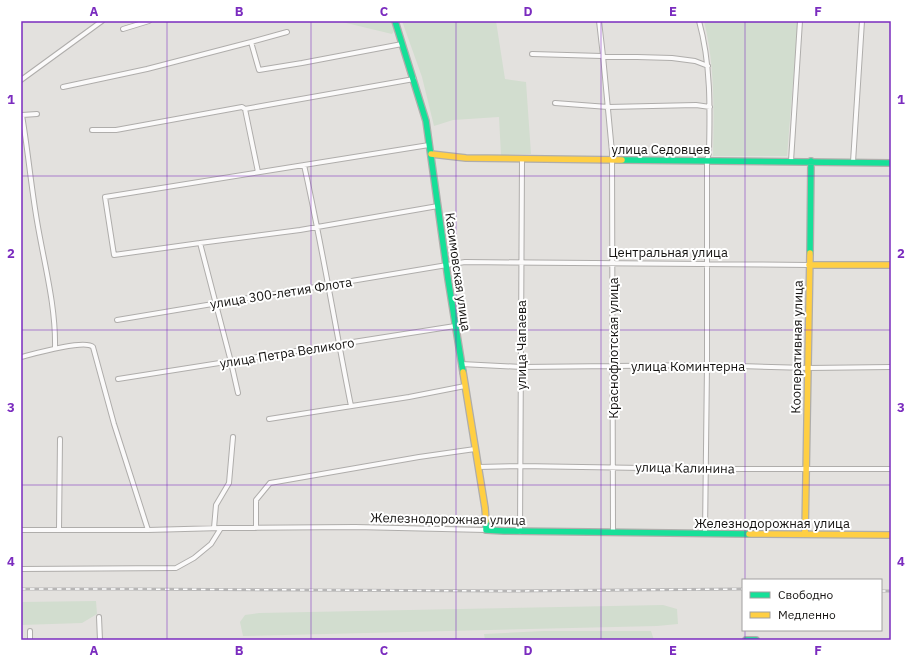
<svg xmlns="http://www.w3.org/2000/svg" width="912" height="661" font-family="'IBM Plex Sans',sans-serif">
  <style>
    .green { fill: #d2ddcf }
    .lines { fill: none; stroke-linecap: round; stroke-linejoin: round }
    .street-casing { stroke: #afadab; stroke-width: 6 }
    .fast-casing { stroke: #afadab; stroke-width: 8 }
    .slow-casing { stroke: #afadab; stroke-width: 8 }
    .street { stroke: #fbfafa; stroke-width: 4 }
    .fast { stroke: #16e098; stroke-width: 5.5 }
    .slow { stroke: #ffcf43; stroke-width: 5.5 }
    .rail-casing { stroke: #b7b6b6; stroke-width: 3 }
    .rail { stroke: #fff; stroke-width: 1.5; stroke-dasharray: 4.5; stroke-linecap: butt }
    .grid { fill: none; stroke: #7b2cbf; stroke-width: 1; stroke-opacity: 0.55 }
    .labels { text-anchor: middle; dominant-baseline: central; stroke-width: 4; stroke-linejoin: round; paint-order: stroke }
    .street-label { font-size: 13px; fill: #141210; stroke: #fff }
    .neatline { fill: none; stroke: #7b2cbf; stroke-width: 1.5 }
    .grid-label { font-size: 13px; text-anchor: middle; font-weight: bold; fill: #7b2cbf }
  </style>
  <rect width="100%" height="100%" fill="#e3e1de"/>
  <path class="green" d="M338 21H392L394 31 392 34Z
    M402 21H496L505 79 526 82 531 154 501 155 499 117 453 120 434 126 422 77Z
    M704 21H798L787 156H713C714 111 715 65 704 21Z
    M96 601 97 614 82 623 21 625V602Z
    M663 605 677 609 678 624 657 626 243 636 240 622 245 615 259 613Z
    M543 631H651L654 640H485L484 634Z"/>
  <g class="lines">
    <g class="street-casing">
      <path id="street" d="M599 21 603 56 612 152 613 532
        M699 21C711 64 710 109 709 153L707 160V365L705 534
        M123 29 149 21
        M287 32 251 42 259 70 302 63 402 44
        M532 54 672 58 695 61 708 66
        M21 80 102 21
        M63 87 147 69 251 42
        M555 103 608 107 696 105 710 107
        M245 109 258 172
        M37 114 22 115C28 151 31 186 37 221 44 263 56 306 55 348
        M92 130H116L242 107 245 109 414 79
        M429 145 105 197 114 255 200 243 300 230 438 206
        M791 161 800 21
        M853 162 862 21
        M304 165C322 245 335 326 351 406
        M200 243 231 362 238 393
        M117 320 465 262 809 265
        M21 357C33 354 85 339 93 347L114 424 148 530
        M461 364 522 367 707 365 808 368 891 367
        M118 379 455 326
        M269 419 409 397 465 386
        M478 467 520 466 705 469H891
        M214 528 216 505 229 483 233 437
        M256 528V500L270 483 419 457 475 449
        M21 530H148L221 528
        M59 530 60 439
        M520 532 522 159
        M21 569 176 568 194 558 211 544 221 528 355 527 486 530
        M99 617 100 640
        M30 631V640"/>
    </g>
    <g class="fast-casing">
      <path id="fast" d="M395 21 426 121 448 279 463 372
        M622 160 891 163
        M810 253 811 161
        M486 521V530L504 531 749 534
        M746 640H756"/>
    </g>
    <g class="slow-casing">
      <path id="slow" d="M431 154 466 158 622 160
        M809 265H891
        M463 372 485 508 486 521
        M749 534 891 535
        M805 534 810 253"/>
    </g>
    <use href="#street" class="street"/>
    <use href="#fast" class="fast"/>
    <use href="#slow" class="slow"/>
    <g class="rail-casing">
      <path id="rail" d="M21 589H128L512 591 743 589
        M881 591H891"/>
    </g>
    <use href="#rail" class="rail"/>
  </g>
  <path class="grid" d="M167 21V640M311 21V640M456 21V640M601 21V640M745 21V580M21 176H891M21 330H891M21 485H891M745 630V640"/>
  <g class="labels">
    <g class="street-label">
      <text x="661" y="149">улица Седовцев</text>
      <text x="668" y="252">Центральная улица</text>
      <text transform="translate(458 272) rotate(82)">Касимовская улица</text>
      <text transform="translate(281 293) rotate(-9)">улица 300-летия Флота</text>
      <text transform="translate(521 345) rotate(-90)">улица Чапаева</text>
      <text transform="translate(797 347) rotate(-89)">Кооперативная улица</text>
      <text transform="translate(613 348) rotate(-90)">Краснофлотская улица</text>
      <text transform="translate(287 353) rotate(-9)">улица Петра Великого</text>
      <text x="688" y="366">улица Коминтерна</text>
      <text transform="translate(685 468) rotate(1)">улица Калинина</text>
      <text transform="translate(448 519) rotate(1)">Железнодорожная улица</text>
      <text x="772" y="523">Железнодорожная улица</text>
    </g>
  </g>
  <rect width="912" height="661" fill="none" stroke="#ffffff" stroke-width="44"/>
  <rect x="742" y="579" width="140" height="52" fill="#ffffff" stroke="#a1a09f"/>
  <rect x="750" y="592" width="20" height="6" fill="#16e098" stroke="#a1a09f"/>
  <text x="778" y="599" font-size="12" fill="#141210">Свободно</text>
  <rect x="750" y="612" width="20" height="6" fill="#ffcf43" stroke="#a1a09f"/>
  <text x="778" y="619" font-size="12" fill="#141210">Медленно</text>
  <rect x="22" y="22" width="868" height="617" class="neatline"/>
  <g class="grid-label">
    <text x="94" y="16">A</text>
    <text x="239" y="16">B</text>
    <text x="384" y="16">C</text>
    <text x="528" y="16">D</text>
    <text x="673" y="16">E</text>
    <text x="818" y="16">F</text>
    <text x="11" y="104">1</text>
    <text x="901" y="104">1</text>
    <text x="11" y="258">2</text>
    <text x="901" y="258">2</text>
    <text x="11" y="412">3</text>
    <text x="901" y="412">3</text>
    <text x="11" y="566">4</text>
    <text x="901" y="566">4</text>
    <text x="94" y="655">A</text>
    <text x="239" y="655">B</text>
    <text x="384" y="655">C</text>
    <text x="528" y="655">D</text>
    <text x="673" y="655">E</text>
    <text x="818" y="655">F</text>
  </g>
</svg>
